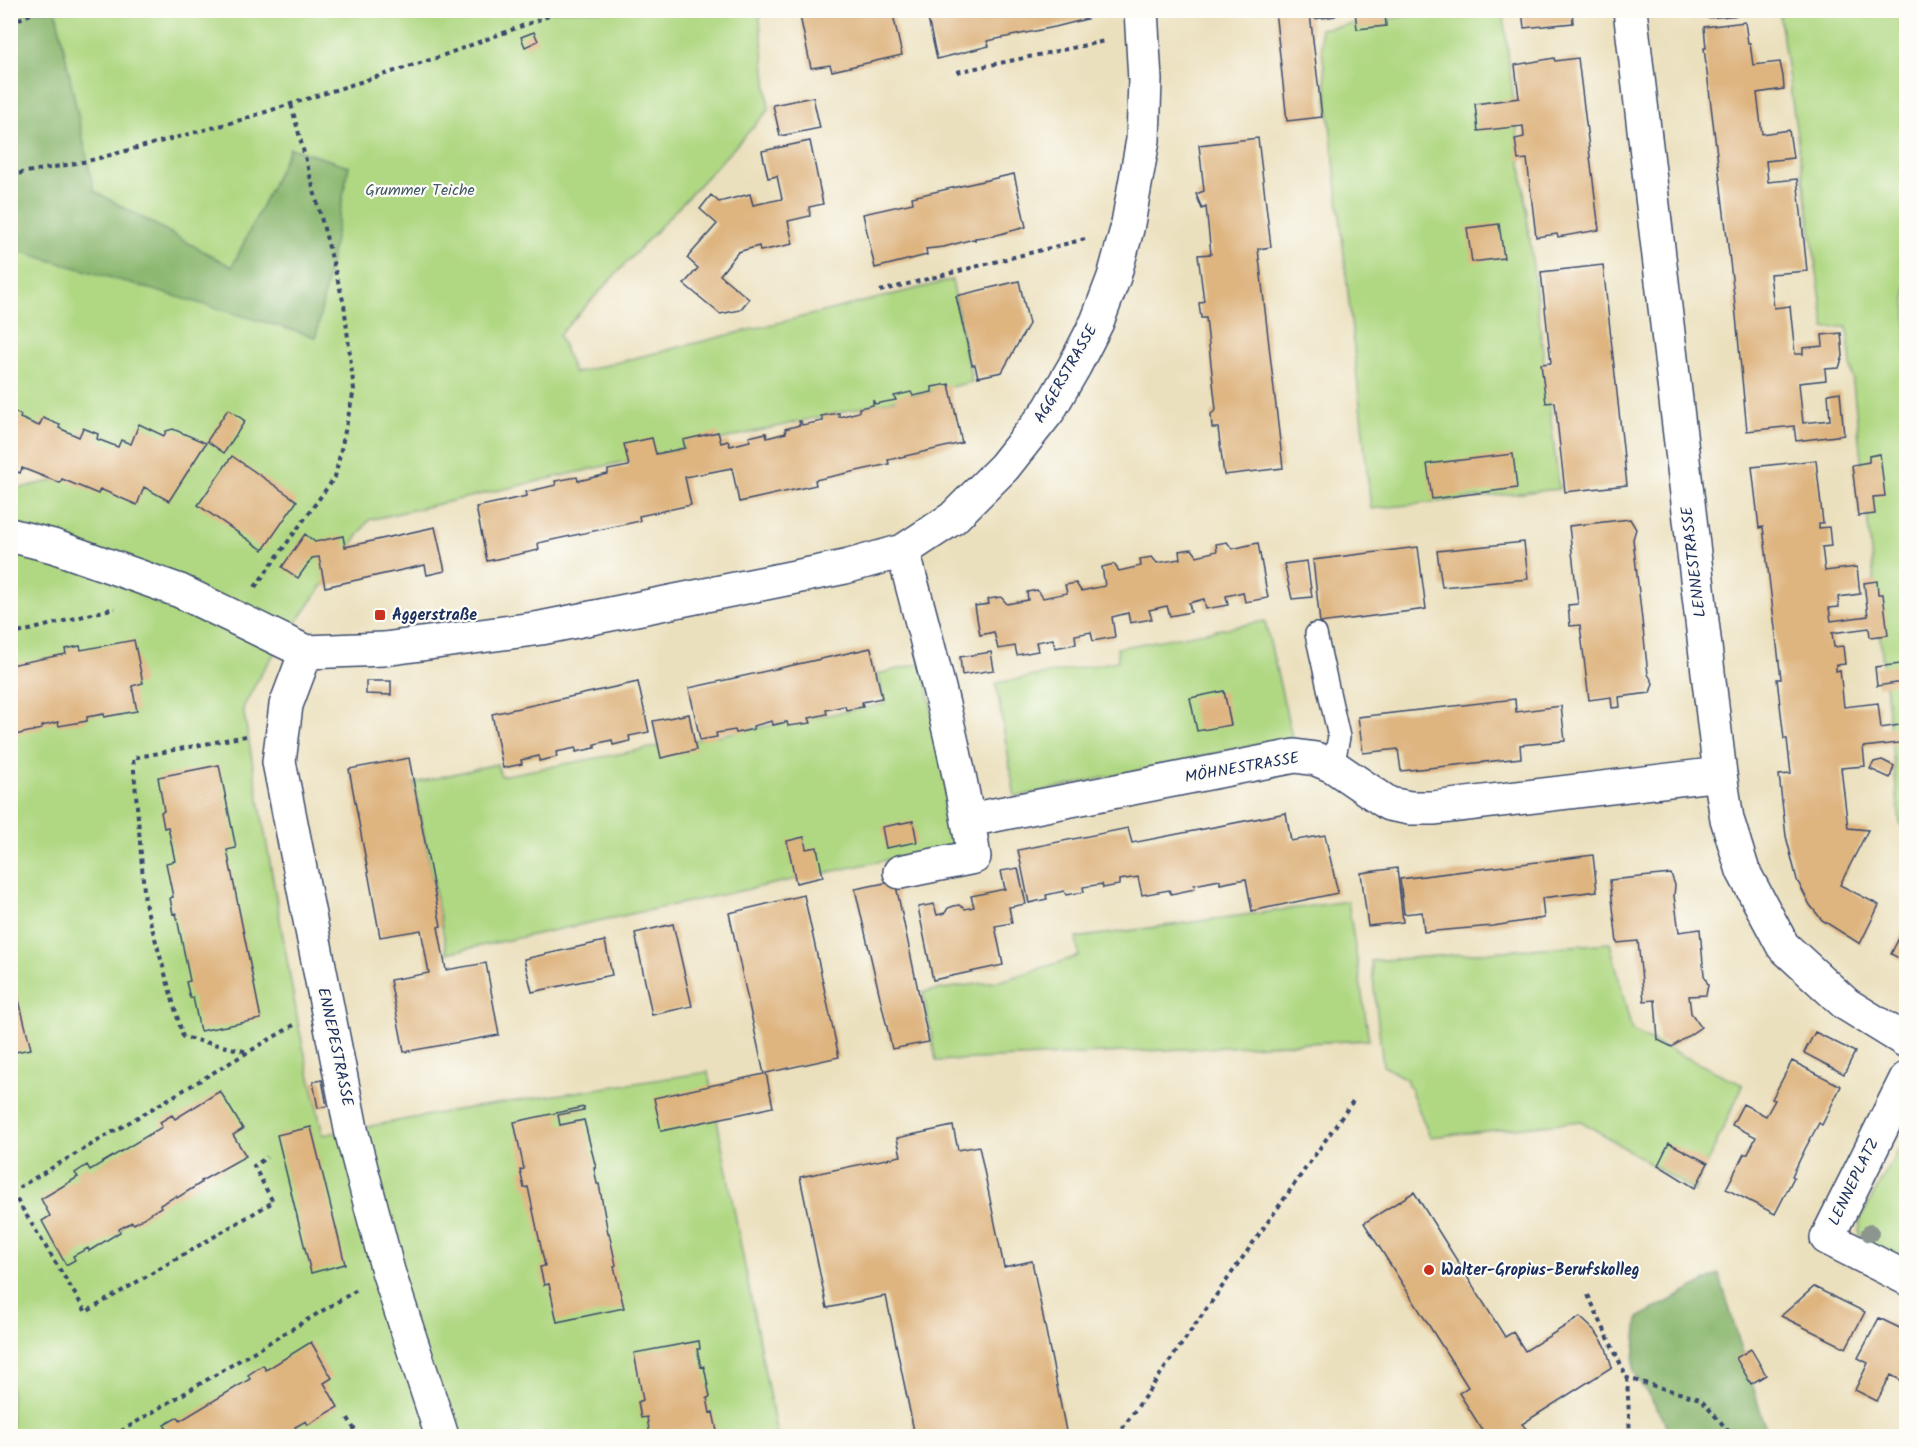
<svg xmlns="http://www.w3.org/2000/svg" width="1917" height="1447" font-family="Kalam,sans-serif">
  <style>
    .green { fill: #b0d883; stroke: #668470; stroke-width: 1.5 }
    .forest { fill: #8cb871; stroke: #547468; stroke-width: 1.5 }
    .building { fill: #deb47f }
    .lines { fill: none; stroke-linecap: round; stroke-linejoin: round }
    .lane-casing { stroke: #3a4a6c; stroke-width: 24 }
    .street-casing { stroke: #3a4a6c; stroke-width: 36 }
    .path { stroke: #3a4a6c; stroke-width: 4; stroke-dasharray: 4.5 4.5; stroke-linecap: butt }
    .lane { stroke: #fff; stroke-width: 21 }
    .street { stroke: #fff; stroke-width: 33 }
    .tree { fill: #8d968e }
    .poi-dot { fill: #c8321e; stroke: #fdfcf7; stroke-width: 2 }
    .labels { text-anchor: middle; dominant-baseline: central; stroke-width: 4.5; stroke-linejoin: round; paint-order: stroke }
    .park-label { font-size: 16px; fill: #405967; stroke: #fdfcf7 }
    .street-label { font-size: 16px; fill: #1b2f5e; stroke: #fdfcf7 }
    .poi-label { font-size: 16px; font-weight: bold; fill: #1b2f5e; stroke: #fdfcf7; text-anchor: start }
  </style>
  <rect width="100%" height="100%" fill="#fdfcf7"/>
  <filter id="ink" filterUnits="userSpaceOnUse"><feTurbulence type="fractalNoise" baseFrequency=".0167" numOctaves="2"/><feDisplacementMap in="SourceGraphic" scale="12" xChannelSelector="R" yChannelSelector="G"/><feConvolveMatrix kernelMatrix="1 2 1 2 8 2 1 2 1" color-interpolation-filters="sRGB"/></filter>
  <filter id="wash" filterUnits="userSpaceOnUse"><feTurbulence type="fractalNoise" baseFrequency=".008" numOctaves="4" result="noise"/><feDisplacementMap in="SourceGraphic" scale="24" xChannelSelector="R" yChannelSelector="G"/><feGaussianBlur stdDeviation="1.35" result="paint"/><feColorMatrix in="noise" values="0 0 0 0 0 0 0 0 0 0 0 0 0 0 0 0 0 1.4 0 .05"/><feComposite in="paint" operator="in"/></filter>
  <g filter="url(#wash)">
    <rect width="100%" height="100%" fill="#ebe0bd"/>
    <path class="green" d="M10 11H759L769 110 559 335 574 373 952 280 972 382 369 520 263 670 243 708 299 1028 323 1135 456 1110 708 1072 777 1436H11V490L83 474 11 459Z
      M1440 11H1503L1559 489 1371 509 1320 29Z
      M1779 11H1906V829L1900 824 1847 327 1825 328Z
      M1265 621 1292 737 1015 797 996 683 1118 661 1117 648Z
      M923 663 957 845 447 953 414 783 497 764 501 776 885 704 878 674Z
      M1348 901 1369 1040 936 1061 923 992 1004 980 1079 956 1076 938Z
      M1610 943 1632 1031 1743 1085 1694 1191 1581 1121 1430 1137 1406 1079 1383 1066 1371 961Z
      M1906 1146V1265L1866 1245 1859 1234 1860 1220 1898 1150Z"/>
    <path class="forest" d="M10 11H56L94 191 232 267 290 148 349 166 316 337 11 249Z
      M1719 1274 1768 1436H1670L1662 1415 1633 1372 1638 1318Z"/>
    <g id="blocks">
      <path class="building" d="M819 10H892L902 55 832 71 830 65 811 68 800 16 819 12Z
        M926 10H1085L1087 19 1055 27 987 41 989 46 937 59Z
        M1275 10H1307L1308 15 1310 14 1322 117 1287 121Z
        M1314 10H1334L1335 16 1315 19Z
        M1355 10H1385L1386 26 1357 29Z
        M1522 10H1572L1573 23 1524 28Z
        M1706 10H1741V15L1707 18Z
        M1745 22 1748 43H1750L1753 65 1780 62 1783 76 1784 89 1757 93 1762 134 1789 130 1793 158 1766 161 1768 182 1797 179 1801 212 1807 271 1770 274 1774 308 1790 306 1795 354H1803V348L1823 346 1822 335 1841 333 1843 356 1839 368 1825 369 1826 380 1799 383 1803 423 1830 420 1828 394 1840 392 1844 435 1796 441 1794 426 1747 431 1734 295 1704 48H1706L1704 27Z
        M534 32 538 41 525 47 521 37Z
        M1554 58 1555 61 1578 58 1599 230 1558 237 1557 234 1536 237 1527 159 1518 160 1515 139 1524 137 1523 126 1478 131 1475 104 1519 98 1515 65Z
        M813 97 820 128 780 136 773 105Z
        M1258 138 1271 247 1258 249 1283 468 1224 475 1218 428H1212L1211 414 1216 410 1206 318H1201L1199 303 1204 301 1198 255 1211 254 1206 207 1202 209 1196 194 1204 191 1199 145Z
        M810 141 823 204 809 207 810 216 788 221 793 244 760 251 759 246 738 252 720 275 749 299 740 310 720 314 684 284 698 268 687 258 717 224 700 209 711 195 719 202 750 194 753 205 782 199 777 176 768 178 762 151Z
        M1014 174 1026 227 993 236 975 238V240L973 239 944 247 926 249 927 255 875 268 863 214 913 203 912 197Z
        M1499 224 1504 258 1472 262 1467 228Z
        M1603 265 1627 485 1565 492 1555 402 1546 403 1541 364 1551 363 1541 272Z
        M1019 281 1029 324 1002 372 978 377 975 365H972L956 296Z
        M949 384 962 443 888 460 889 464 815 480 816 485 739 502 732 468 685 477 691 505 639 516 640 521 538 543 539 550 487 561 476 507 527 496 526 492 556 485 555 481 577 477 578 481 608 474V470L629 466 624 444 652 438 656 454 685 448 683 440 718 432 721 443 728 441 730 446 750 441 749 437 766 433 767 438 786 433 785 429 800 425 799 421H801L802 425 823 421 821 416 839 413V417L859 412V408L873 405V400L875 404 896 400 894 396 911 392 913 396 932 392V387Z
        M228 409 245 421 224 453 207 441Z
        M10 410 21 415 20 418 39 426 43 418 60 425 59 428 79 437 83 428 98 434 97 439 118 447 121 440 131 444 139 424 164 436 166 431 173 429 206 443 169 501 144 487 137 505 100 489 98 494 62 479 60 483 22 468 20 473 10 469Z
        M1513 454 1517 488 1432 499 1427 464Z
        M1880 454 1885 496 1873 497 1875 514 1858 516 1852 465 1869 462V456Z
        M232 456 297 501 263 550 198 505Z
        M1816 460 1823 523H1819V528L1829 527 1831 546 1822 547 1825 571 1857 567 1860 594 1838 597 1839 607 1829 608 1831 621 1868 616 1864 583 1877 581 1878 594H1883L1888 635 1870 637 1869 628 1832 633 1834 647 1843 646 1845 664 1836 665V671L1840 670 1844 707 1878 703 1881 728 1906 724 1899 743 1863 747 1865 766 1841 768 1848 828 1868 830 1840 885 1879 905 1860 944 1822 920 1810 905 1797 880 1786 836 1779 775 1791 774 1787 739H1784L1777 679H1781L1763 527 1759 528 1752 467Z
        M1630 519 1636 529 1633 539 1648 674 1653 683 1650 693 1619 697 1620 707 1612 708 1611 697 1589 700 1580 625 1570 626 1568 605 1578 604 1569 526Z
        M435 527 445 571 427 575 425 565 325 587 319 557 312 558 298 578 282 567 305 534 315 542 343 536 345 547Z
        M1227 542 1232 549 1258 543 1268 598 1245 602 1243 592 1226 596 1228 605 1206 609 1204 599 1189 603 1191 612 1170 616 1167 606 1149 610 1152 619 1130 623 1128 613 1112 617 1115 637 1093 641 1091 632 1075 635 1076 644 1055 648 1053 639 1036 642 1038 651 1017 655 1015 646 998 649 994 632 980 635 975 606 989 604 988 599 1001 597 1007 604 1028 600 1027 592 1037 590 1043 598 1067 593 1065 585 1076 583 1081 591 1105 586 1102 567 1114 564 1119 571 1141 566 1140 559 1152 557 1157 563 1180 559 1179 551 1192 549 1197 556 1217 551 1216 544Z
        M1524 542 1528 579 1442 587 1437 551Z
        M1418 547 1426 609 1320 623 1313 560Z
        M1307 561 1312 597 1292 599 1284 564Z
        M134 640 143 683 132 686 137 711 104 717V714L87 717V721L59 726 58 722 42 726V729L10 736V665L66 654 65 649 80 646 81 650Z
        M871 648 882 698 862 702 863 707 846 710 845 706 826 710 827 714 809 718 811 723 788 726 787 722 773 725 772 721 753 726 754 729 736 733 735 730 716 733 717 737 700 740 689 688Z
        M991 652 994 670 962 675 960 657Z
        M1901 664 1903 682 1877 686 1875 667Z
        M366 681H391V695L366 694Z
        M638 682 649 732 629 736 630 741 613 745 612 740 595 744V748L576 752V748L556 752 557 757 539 761V756L521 760 522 764 503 768 492 714Z
        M1224 691 1231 725 1197 731 1190 698Z
        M1515 699 1516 712 1561 706 1565 741 1520 745 1521 758 1401 771 1398 749 1363 753 1358 717Z
        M689 714 696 750 661 758 653 721Z
        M409 758 441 926 438 927 446 970 486 963 499 1035 404 1052 390 980 429 973 421 930 380 937 349 769Z
        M1882 760 1894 766 1890 778 1870 769 1874 762Z
        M219 765 236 848 227 850 261 1019 200 1031 193 997 190 998 186 982 190 981 176 913 173 914 170 898 173 897 166 863 175 861 168 827 164 828 161 812 164 811 158 777Z
        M1286 813 1291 841 1325 835 1338 893 1252 911 1246 879 1220 884V880L1194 885 1195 889 1171 894 1169 890 1142 895 1138 877 1119 880V885L1103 888 1102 884 1083 887 1084 892 1066 895 1064 891 1046 895 1047 899 1029 903 1018 850 1128 828 1132 843Z
        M913 821 917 842 886 848 882 827Z
        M804 837 806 849 817 847 823 877 796 883 787 841Z
        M1593 855 1597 891 1542 898 1544 918 1493 926 1424 932 1422 912 1404 914 1400 879Z
        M1018 868 1026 904 1009 907 1012 923 995 926 1003 965 933 980 918 907 934 904 937 915 945 913 948 908 954 906 959 905 965 909 974 907 971 896 1005 889 1001 871Z
        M1397 868 1403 922 1368 926 1361 873Z
        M1671 874 1675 885 1674 896 1679 932 1700 929 1704 975 1708 985 1706 995 1689 996 1691 1013 1701 1027 1672 1047 1658 1040 1655 1000 1644 1001 1638 941 1617 943 1610 880Z
        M895 881 929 1042 892 1049 855 889Z
        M804 895 839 1057 766 1073 773 1107 661 1131 654 1098 764 1074 729 913Z
        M673 924 692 1006 652 1015 635 933Z
        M1906 924V962L1891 954Z
        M605 941 612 975 532 992 524 959Z
        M14 980 31 1049 10 1053V981Z
        M1815 1032 1855 1052 1844 1074 1804 1053Z
        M1792 1061 1841 1086 1822 1125 1819 1123 1805 1149 1792 1176 1794 1177 1775 1214 1726 1189 1744 1154H1748L1756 1137 1732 1125 1743 1104 1766 1116 1775 1100 1772 1099Z
        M322 1080 327 1106 318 1108 313 1082Z
        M220 1091 243 1129 233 1135 246 1156 201 1181V1183L177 1198 176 1196 160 1205 161 1207 134 1224 132 1222 119 1229 120 1232 89 1251 88 1248 73 1256 75 1260 66 1265 42 1221 50 1216 41 1199 78 1177 75 1173 87 1165 90 1170 162 1127 160 1122 172 1115 175 1119Z
        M584 1107V1110L558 1115 560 1125 584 1120 596 1168H594L597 1184H599L608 1233H609L616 1265 614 1266 624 1308 557 1322 549 1284 544 1285 540 1267 545 1266 528 1187 524 1188 520 1170 524 1169 514 1122Z
        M953 1126 958 1150 979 1146 1004 1267 1032 1261 1067 1436H915L886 1296 827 1308 800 1177 901 1156 897 1138Z
        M311 1127 345 1264 311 1273 277 1135Z
        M1669 1143 1708 1163 1695 1188 1658 1165Z
        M1414 1192 1505 1337 1513 1332 1525 1351 1580 1317 1596 1332 1605 1345 1612 1367 1522 1424 1532 1436H1486L1459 1393 1468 1387 1364 1223Z
        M1814 1287 1865 1312 1846 1348 1781 1316Z
        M1879 1318 1906 1331V1383L1891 1375 1877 1401 1855 1390 1868 1363 1858 1358Z
        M699 1341 700 1349H697L701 1367 704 1366 710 1397 707 1398 710 1413 713 1412 718 1436H650L647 1417 641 1418 638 1402 643 1400 634 1353Z
        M311 1342 332 1378 324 1383 338 1407 308 1425 306 1421 295 1427 298 1432 290 1436H155L167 1429 164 1425 178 1417 180 1421 250 1379 248 1375 263 1365 266 1370Z
        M1751 1349 1766 1375 1751 1384 1736 1358Z"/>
    </g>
  </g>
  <g filter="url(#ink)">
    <use href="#blocks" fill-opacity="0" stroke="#3a4a6c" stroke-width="1.5"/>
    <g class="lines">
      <g class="lane-casing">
        <path id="lane" d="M1316 634 1339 737 1333 766"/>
      </g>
      <g class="street-casing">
        <path id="street" d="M1630 10 1720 774 1727 819 1743 871 1783 946 1846 1004 1906 1041
          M10 535 53 546 180 591 306 652 384 649 541 628 845 567 903 551 953 518 1004 467 1049 410 1074 367 1097 322 1114 277 1127 229 1143 140 1145 80 1141 10
          M306 652 286 705 279 762 352 1134 388 1271 442 1436
          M969 820 1295 756 1316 759 1333 766 1389 804 1410 808H1433L1720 774
          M900 872 974 857C958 753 930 652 903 551
          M1906 1079 1827 1238 1906 1278"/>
      </g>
      <path class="path" d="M10 23 40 10
        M957 72 1105 41
        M10 175 88 161 234 122 436 58 565 10
        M880 291 1085 239
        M255 587 335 477 354 390 344 304 291 104
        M10 635 115 608
        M246 736 133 758 145 903 183 1037 248 1052
        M11 1192 294 1025
        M12 1192 86 1312 273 1202 254 1166 267 1157
        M1588 1295 1627 1378 1700 1399 1733 1436
        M1627 1378 1630 1436
        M348 1418 358 1436
        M113 1436 357 1290
        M1117 1436 1353 1101"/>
      <use href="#lane" class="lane"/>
      <use href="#street" class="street"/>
    </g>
    <circle class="tree" cx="1870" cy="1233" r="9"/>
  </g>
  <g class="poi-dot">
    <rect x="374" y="609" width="12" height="12" rx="3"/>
    <circle cx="1429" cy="1270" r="6"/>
  </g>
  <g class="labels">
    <g class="park-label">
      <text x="420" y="190">Grummer Teiche</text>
    </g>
    <g class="street-label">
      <text transform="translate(1066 374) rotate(-60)">AGGERSTRASSE</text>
      <text transform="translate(1694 562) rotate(-97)">LENNESTRASSE</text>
      <text transform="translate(1242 768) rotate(-10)">MÖHNESTRASSE</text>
      <text transform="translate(335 1047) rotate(78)">ENNEPESTRASSE</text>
      <text transform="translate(1854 1182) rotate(-64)">LENNEPLATZ</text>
    </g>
    <g class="poi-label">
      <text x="392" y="615">Aggerstraße</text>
      <text x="1441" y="1270">Walter-Gropius-Berufskolleg</text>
    </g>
  </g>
  <rect width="1917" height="1447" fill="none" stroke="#fdfcf7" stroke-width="36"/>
</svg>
